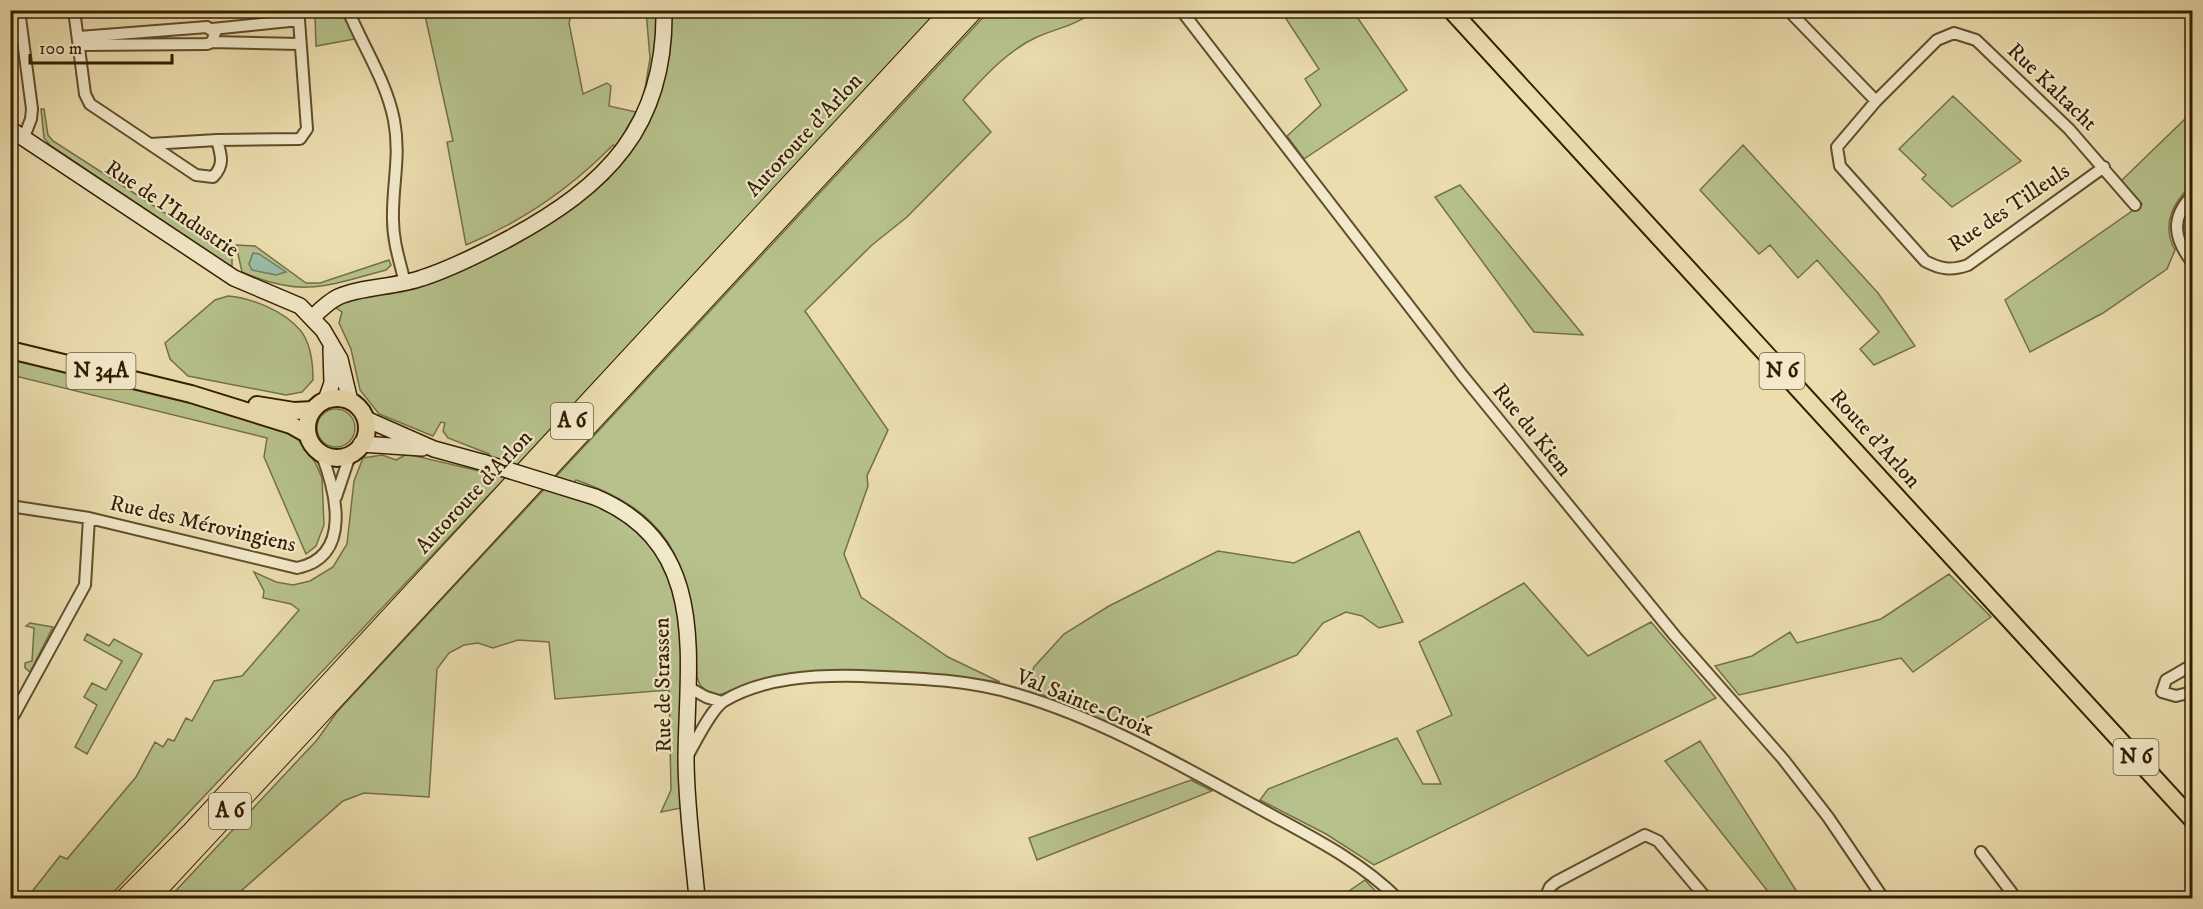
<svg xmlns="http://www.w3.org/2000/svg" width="2203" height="909" font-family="'IM FELL DW Pica',serif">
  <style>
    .green { fill: #b6c18b; stroke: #747046; stroke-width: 1.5 }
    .water { fill: #99bca7; stroke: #707d65; stroke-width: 1.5 }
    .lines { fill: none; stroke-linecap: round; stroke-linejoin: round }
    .street-casing { stroke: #614e2c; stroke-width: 14 }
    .secondary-casing { stroke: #331e01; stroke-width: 18 }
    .primary-casing { stroke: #331e01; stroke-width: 20 }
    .highway-casing { stroke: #331e01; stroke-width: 22 }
    .street { stroke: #f2e9ca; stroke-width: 10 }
    .secondary { stroke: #f2e9ca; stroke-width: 15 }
    .primary { stroke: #ebddae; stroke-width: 16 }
    .highway { stroke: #ebddae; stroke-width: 20 }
    .secondary-bridge-casing { stroke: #331e01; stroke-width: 18; stroke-linecap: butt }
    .secondary-bridge { stroke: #f2e9ca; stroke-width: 15 }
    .labels { text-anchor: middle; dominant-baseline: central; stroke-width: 4.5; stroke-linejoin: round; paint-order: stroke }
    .shield { fill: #f2e9ca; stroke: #6c5b3d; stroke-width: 1.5 }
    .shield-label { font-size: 21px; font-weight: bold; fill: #331e01 }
    .street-label { font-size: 22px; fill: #331e01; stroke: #f2e9ca }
  </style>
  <rect width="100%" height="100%" fill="#ebddae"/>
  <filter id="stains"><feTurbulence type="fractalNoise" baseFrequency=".00333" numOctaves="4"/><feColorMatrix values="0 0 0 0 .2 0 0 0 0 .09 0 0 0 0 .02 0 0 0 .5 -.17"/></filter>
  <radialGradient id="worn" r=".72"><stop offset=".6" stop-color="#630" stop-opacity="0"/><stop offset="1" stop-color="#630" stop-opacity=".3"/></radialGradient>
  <path class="green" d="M322 11H342L355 39 316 46 315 17 323 16Z
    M424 11H572L569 23 583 94 607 83 611 86 609 106 636 112 616 147 613 145C572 187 521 222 466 245L447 142 453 141Z
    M646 11H659L654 68 644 95 650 58Z
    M668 11H938L519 463 108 898H27L60 856 67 859 136 777 155 742 163 747 168 739 174 741 186 718 192 721 214 681 242 676 299 610 291 604 263 598 264 591 254 572 276 582 293 585 310 581 333 567 347 544 354 481 363 458 382 455 396 460 407 454 479 471 489 454 448 438 443 431 445 423 441 422 433 436 379 414 360 390 351 349 339 323 342 312 336 308 344 302C444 266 586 236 639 135 645 125 646 111 648 100 655 70 661 40 668 11Z
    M989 11H1096C1073 26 1061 27 1037 37 1008 50 984 77 963 100L991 132 907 217 872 245 805 311 888 430 867 476 868 486 844 554 861 597 948 657 1000 682 910 672 837 670 765 679 719 695 708 692 700 685 697 677C691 574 683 517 576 480L561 495 617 513 644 535 668 569 681 617V808L661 812 671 790 669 690 555 699 549 642 518 640 493 648 478 643 464 645 449 653 437 669 429 797 364 793 343 801 233 898H169L317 740 337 712Z
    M1281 11H1353L1407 90 1304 159 1287 136 1321 105 1305 79 1319 69Z
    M1953 96 2021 161 1952 207 1922 179 1926 175 1899 149Z
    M41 109H44L48 135 53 141 210 242 232 253V267L50 145 44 138Z
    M2188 116 2192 120V184C2173 203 2161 224 2175 250L2167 269 2103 313 2030 352 2005 300 2142 204 2121 181Z
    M1743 145 1878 293 1915 346 1874 365 1860 349 1879 332 1817 260 1798 278 1770 245 1759 254 1700 190Z
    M1460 185 1583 335 1534 332 1435 197Z
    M236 245 255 246 306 283H320L389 260 391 265 386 270C327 286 302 298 242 272Z
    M228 296C252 298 284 311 300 330 311 343 313 364 313 380L302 392 286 395 188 376 170 359 165 343 215 300Z
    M11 355 223 406 294 434 315 462 322 478 324 525 316 546 306 554 264 457 267 438 11 375Z
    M317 428a19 19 0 1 1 38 0a19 19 0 1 1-38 0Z
    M1359 531 1403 622 1379 628 1362 616 1346 612 1323 623 1297 655 1128 725 1101 720 1031 690 1028 684 1034 667 1064 634 1109 606 1218 551 1294 563Z
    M1949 574 1991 617 1913 672 1901 658 1739 695 1715 666 1752 656 1790 632 1797 643 1881 619Z
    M1524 583 1588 656 1651 622 1716 698 1374 865 1326 834 1260 800 1268 789 1397 738 1423 784H1441L1417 731 1452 715 1419 642Z
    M30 623 53 627 30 672 25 668V663L32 661 34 628 26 626Z
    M87 634 109 646 114 639 142 654 87 754 75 747 97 705 84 697 92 683 106 690 122 661 84 640Z
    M1700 741 1801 898H1773L1665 761Z
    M1191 780 1212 791 1037 860 1029 838Z
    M1365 880 1382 898H1342V896Z"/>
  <path class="water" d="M253 253 259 254 286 272 276 275 252 270 249 264Z"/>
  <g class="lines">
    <g class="street-casing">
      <path id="street" d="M19 10 32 109 31 119 24 137
        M74 10 85 94 90 104 196 175 213 177C225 165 221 155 217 140L150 144
        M348 10C363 47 386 80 394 120 401 157 392 185 393 220 393 242 400 262 405 283
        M1181 10 1463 376 1675 636 1783 759 1828 817 1883 898
        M1788 10 1876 101
        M212 29 299 20 307 129 300 139 217 140
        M79 37 207 27 215 33 212 42 207 44 80 45
        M212 42 300 44
        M2104 167 1968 265C1951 271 1940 269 1925 261L1840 166 1837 147 1876 101 1937 40 1954 33 1976 40 2069 129 2135 205
        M2192 196C2170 218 2174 239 2192 262
        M336 497 350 455
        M10 506 89 518 297 568C353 557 336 491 321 453
        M2192 665 2166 680 2162 692 2176 696 2192 692
        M688 687 706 697 722 702
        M10 722 85 585 89 518
        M687 757C695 743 711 709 724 701 764 677 816 675 861 676 913 678 969 679 1019 695 1103 720 1180 765 1257 807 1305 834 1357 858 1397 898
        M1981 852 2012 893
        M1545 898 1550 887 1556 882 1645 835 1658 841 1706 898"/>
    </g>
    <g class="secondary-casing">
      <path id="secondary" d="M10 129 234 278 300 306 323 330 340 359 350 401
        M313 317C320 310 328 302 338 297 359 287 397 287 422 278 453 268 482 253 510 238 606 186 666 127 664 10
        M326 400 332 383 331 349
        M366 419 434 449 485 463
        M361 444 422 448
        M595 497C710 545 687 656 686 758 686 805 693 852 697 898"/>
    </g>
    <g class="primary-casing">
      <path id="primary" d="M1451 10 2192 819
        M10 350 191 394 291 425 307 434
        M307 428a30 30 0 1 1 60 0a30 30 0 1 1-60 0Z
        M257 405 294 411 313 410"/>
    </g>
    <g class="highway-casing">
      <path id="highway" d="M126 898 192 832 952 10
        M149 898 973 10"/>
    </g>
    <use href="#street" class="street"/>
    <use href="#secondary" class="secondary"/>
    <use href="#primary" class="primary"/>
    <use href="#highway" class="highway"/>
    <g class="secondary-bridge-casing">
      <path id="secondary-bridge" d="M485 463 595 497"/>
    </g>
    <use href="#secondary-bridge" class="secondary-bridge"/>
  </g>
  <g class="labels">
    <g class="shield">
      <rect x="66.5" y="353" width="69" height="36" rx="4.5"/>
      <rect x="1759.5" y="353" width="45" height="36" rx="4.5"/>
      <rect x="551" y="403" width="42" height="36" rx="4.5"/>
      <rect x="2113.5" y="739" width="45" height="36" rx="4.5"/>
      <rect x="209" y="793" width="42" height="36" rx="4.5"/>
    </g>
    <g class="shield-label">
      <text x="101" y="371">N 34A</text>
      <text x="1782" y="371">N 6</text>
      <text x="572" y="421">A 6</text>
      <text x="2136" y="757">N 6</text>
      <text x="230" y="811">A 6</text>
    </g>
    <g class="street-label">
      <text transform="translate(2052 87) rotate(44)">Rue Kaltacht</text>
      <text transform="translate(804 135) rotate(-47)">Autoroute d'Arlon</text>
      <text transform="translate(2009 208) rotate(-34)">Rue des Tilleuls</text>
      <text transform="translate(172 209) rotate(34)">Rue de l'Industrie</text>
      <text transform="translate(1532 430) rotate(51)">Rue du Kiem</text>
      <text transform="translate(1875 439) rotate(48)">Route d'Arlon</text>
      <text transform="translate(474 492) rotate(-47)">Autoroute d'Arlon</text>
      <text transform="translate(203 524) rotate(13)">Rue des Mérovingiens</text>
      <text transform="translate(663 685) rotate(-91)">Rue de Strassen</text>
      <text transform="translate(1085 703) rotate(22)">Val Sainte-Croix</text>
    </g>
  </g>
  <rect width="2203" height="909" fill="none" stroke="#ebddae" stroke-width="36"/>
  <rect x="12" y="12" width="2179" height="885" fill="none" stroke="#331e01" stroke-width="3"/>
  <rect x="18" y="18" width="2167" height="873" fill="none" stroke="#331e01" stroke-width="1.5"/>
  <path d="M30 54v9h142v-9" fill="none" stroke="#331e01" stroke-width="3"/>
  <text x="39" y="54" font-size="18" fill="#331e01" stroke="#f2e9ca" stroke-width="4.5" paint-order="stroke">100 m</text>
  <rect width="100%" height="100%" filter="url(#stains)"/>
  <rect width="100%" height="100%" fill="url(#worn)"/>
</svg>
